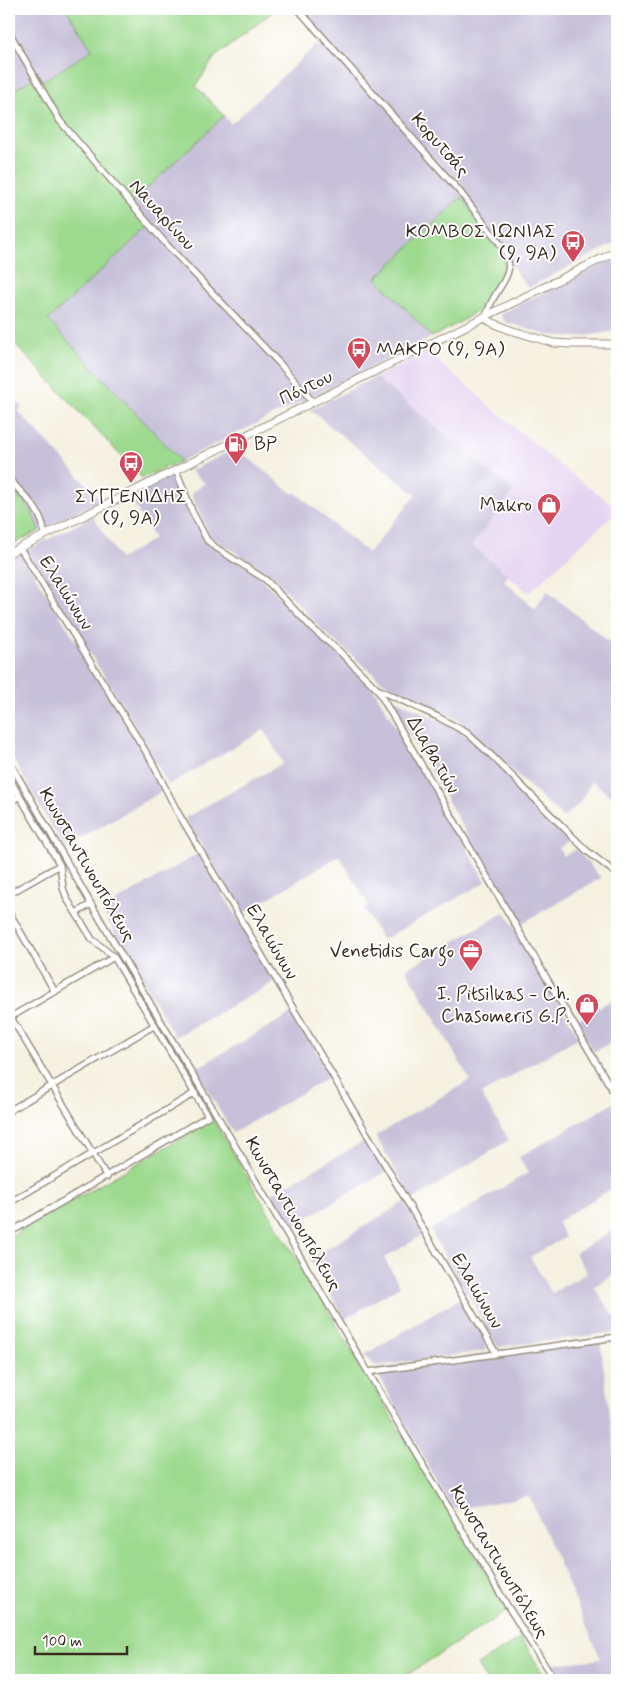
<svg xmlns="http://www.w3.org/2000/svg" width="626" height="1689" font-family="Mynerve,sans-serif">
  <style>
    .built { fill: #e4d3f1 }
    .industrial { fill: #c6c0d9 }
    .green { fill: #9dda8f; stroke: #6c8256 }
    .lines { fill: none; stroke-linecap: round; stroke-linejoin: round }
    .minor-casing { stroke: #988e80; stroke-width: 8 }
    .tertiary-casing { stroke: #988e80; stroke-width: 9 }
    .minor { stroke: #fff; stroke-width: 5 }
    .tertiary { stroke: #fff; stroke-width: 7 }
    .labels { text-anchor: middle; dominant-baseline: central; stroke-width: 4; stroke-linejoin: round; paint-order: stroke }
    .street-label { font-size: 19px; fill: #3b2a1e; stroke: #fff }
    .poi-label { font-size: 19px; fill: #3b2a1e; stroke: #fff; text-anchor: end }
  </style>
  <rect width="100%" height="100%" fill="#fff"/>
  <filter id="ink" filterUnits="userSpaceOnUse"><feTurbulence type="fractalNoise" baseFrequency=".02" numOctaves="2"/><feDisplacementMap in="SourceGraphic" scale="10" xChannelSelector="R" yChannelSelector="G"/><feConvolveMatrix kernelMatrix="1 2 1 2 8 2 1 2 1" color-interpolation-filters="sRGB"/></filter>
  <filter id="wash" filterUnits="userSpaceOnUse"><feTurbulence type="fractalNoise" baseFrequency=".0096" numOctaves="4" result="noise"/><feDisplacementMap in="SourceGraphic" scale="20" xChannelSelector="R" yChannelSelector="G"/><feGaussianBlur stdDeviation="1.12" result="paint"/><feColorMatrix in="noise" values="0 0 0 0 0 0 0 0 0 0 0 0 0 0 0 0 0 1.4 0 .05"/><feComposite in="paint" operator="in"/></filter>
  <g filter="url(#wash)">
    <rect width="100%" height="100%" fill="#f5f1e1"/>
    <path class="built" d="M427 352 563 468 617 508V511L529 593 471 545 514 491 375 377Z"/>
    <path class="industrial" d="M9 9H66L92 49 43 81 38 75 9 93Z
      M293 9H617V242L528 288 462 197 377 278 432 337 181 461 48 320 149 226 130 204 224 116 231 124 322 40Z
      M617 256V331L578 337 547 335 505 322 500 314Z
      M375 377 514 491 472 545 508 575 504 581 535 609 547 591 617 648V801L592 781 579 804 563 818 458 720 416 700 384 683 320 628 272 575 214 539 209 534 191 494 205 483 190 471 236 448 293 494 296 493 368 553 416 495 310 410Z
      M9 392 22 407 18 411 101 500 39 531 32 512 9 485Z
      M168 477 177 483 205 540 256 574 373 688 486 882 382 940 364 909 369 905 339 856 242 914 185 818 283 763 264 730 168 785 133 722 26 551 93 516 120 559 154 539 130 497Z
      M17 555 24 557 147 757 164 790 64 848 9 752V559Z
      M390 700H397L455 728 483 749 571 841 559 848 563 856 576 849 601 878 519 925Z
      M199 853 275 982 175 1037 102 910Z
      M505 912 579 1037 481 1094 509 1140 413 1200 375 1136 470 1080 406 969Z
      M617 997V1039L594 1052 575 1021Z
      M294 1012 331 1076 233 1133 195 1069Z
      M617 1101V1185L557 1222 565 1237 530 1257 552 1293 587 1273 575 1253 617 1228V1272L594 1287 615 1317 617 1315V1332L499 1347 496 1344 430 1230 528 1173 519 1157Z
      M368 1139 387 1171 289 1228 269 1195Z
      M404 1202 423 1235 384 1258 400 1286 345 1319 310 1259Z
      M459 1299 462 1302 464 1301 483 1334 486 1351 375 1366 364 1355Z
      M600 1339 617 1470V1680H560L551 1664 601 1659 529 1496 453 1510 375 1369Z"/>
    <path class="green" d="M66 9H276L214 58 196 86 224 116 130 204 149 226 48 320 181 461 142 478 12 341 9 343V93L38 75 43 81 92 50Z
      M462 197 505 256C500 304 470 317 432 337L376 278Z
      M9 485 32 512 39 531 9 546Z
      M213 1120 508 1610 399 1680H9V1237Z
      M521 1638 547 1680H486L477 1665Z"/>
  </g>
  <g filter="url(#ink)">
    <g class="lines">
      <g class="minor-casing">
        <path id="minor" d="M298 9 460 192 504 249C515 272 504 279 493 299 490 305 488 311 485 317
          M9 32 60 121 167 245 280 364 313 402
          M176 470 192 511 207 540 215 547 266 580 313 629 340 652 377 689 617 1098
          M9 479C23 495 45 512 44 535
          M20 548 151 760 177 811 496 1353
          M377 689 438 717 467 733 491 755 587 851 617 874
          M9 761 91 904 218 1117 404 1433 507 1605 554 1680
          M9 778 60 865 63 888 67 899 92 939 114 957 208 1116 9 1233
          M9 803 20 796
          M9 894 60 865
          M9 912 55 992
          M76 913 91 904
          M9 1014 107 1177
          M9 1018 114 957
          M9 1111 155 1025
          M9 1203 195 1093
          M368 1372 617 1337"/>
      </g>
      <g class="tertiary-casing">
        <path id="tertiary" d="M484 317 491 322 510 330 554 343 570 344H617
          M9 553 617 251"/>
      </g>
      <use href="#minor" class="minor"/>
      <use href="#tertiary" class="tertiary"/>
    </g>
  </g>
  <defs>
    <g id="bus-pin" transform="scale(1.25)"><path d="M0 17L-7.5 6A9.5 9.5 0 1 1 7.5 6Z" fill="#d1495b" stroke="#fff"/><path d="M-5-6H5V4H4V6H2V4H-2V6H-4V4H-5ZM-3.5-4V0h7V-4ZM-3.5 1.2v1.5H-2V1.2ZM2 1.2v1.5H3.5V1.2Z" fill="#fff"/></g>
    <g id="fuel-pin" transform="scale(1.25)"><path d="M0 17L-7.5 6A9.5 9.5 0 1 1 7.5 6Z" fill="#d1495b" stroke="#fff"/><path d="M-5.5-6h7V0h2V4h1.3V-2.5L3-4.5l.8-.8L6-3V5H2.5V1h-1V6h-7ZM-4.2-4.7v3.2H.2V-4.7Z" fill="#fff"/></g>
    <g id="shop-pin" transform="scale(1.25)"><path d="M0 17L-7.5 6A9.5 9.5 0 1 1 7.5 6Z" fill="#d1495b" stroke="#fff"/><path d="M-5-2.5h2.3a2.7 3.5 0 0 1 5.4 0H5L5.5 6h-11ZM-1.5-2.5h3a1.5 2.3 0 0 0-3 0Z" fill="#fff"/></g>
    <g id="office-pin" transform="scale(1.25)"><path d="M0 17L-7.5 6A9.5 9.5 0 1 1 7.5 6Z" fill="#d1495b" stroke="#fff"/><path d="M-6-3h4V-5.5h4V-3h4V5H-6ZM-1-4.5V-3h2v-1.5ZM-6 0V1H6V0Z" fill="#fff"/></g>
  </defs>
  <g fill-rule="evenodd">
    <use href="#bus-pin" x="573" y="242"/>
    <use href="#bus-pin" x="359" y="349"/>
    <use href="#fuel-pin" x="236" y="444"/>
    <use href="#bus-pin" x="131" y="463"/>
    <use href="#shop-pin" x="549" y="505"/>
    <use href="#office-pin" x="471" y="951"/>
    <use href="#shop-pin" x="587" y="1005"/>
  </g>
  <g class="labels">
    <g class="street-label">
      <text transform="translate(440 145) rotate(49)">Κορυτσάς</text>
      <text transform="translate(162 215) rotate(48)">Ναυαρίνου</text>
      <text transform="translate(306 388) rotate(-26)">Πόντου</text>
      <text transform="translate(66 593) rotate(58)">Ελαιώνων</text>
      <text transform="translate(433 755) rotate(60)">Διαβατών</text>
      <text transform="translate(87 865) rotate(60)">Κωνσταντινουπόλεως</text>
      <text transform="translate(272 942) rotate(60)">Ελαιώνων</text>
      <text transform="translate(293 1214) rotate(60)">Κωνσταντινουπόλεως</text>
      <text transform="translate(477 1291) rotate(60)">Ελαιώνων</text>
      <text transform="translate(499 1562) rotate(59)">Κωνσταντινουπόλεως</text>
    </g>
    <g class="poi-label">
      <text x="556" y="231">ΚΟΜΒΟΣ ΙΩΝΙΑΣ<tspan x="556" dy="22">(9, 9Α)</tspan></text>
      <text x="376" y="349" text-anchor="start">ΜΑΚΡΟ (9, 9Α)</text>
      <text x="254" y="444" text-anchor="start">BP</text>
      <text x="131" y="496" text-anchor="middle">ΣΥΓΓΕΝΙΔΗΣ<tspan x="131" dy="22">(9, 9Α)</tspan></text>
      <text x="532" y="505">Makro</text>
      <text x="454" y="951">Venetidis Cargo</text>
      <text x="570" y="994">I. Pitsilkas - Ch.<tspan x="570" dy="22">Chasomeris G.P.</tspan></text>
    </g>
  </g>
  <rect width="626" height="1689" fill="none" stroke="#fff" stroke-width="30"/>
  <path d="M35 1646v8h92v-8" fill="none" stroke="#3b2a1e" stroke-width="2.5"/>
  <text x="42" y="1646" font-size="15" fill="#3b2a1e" stroke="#ffffff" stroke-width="4" paint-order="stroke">100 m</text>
</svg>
